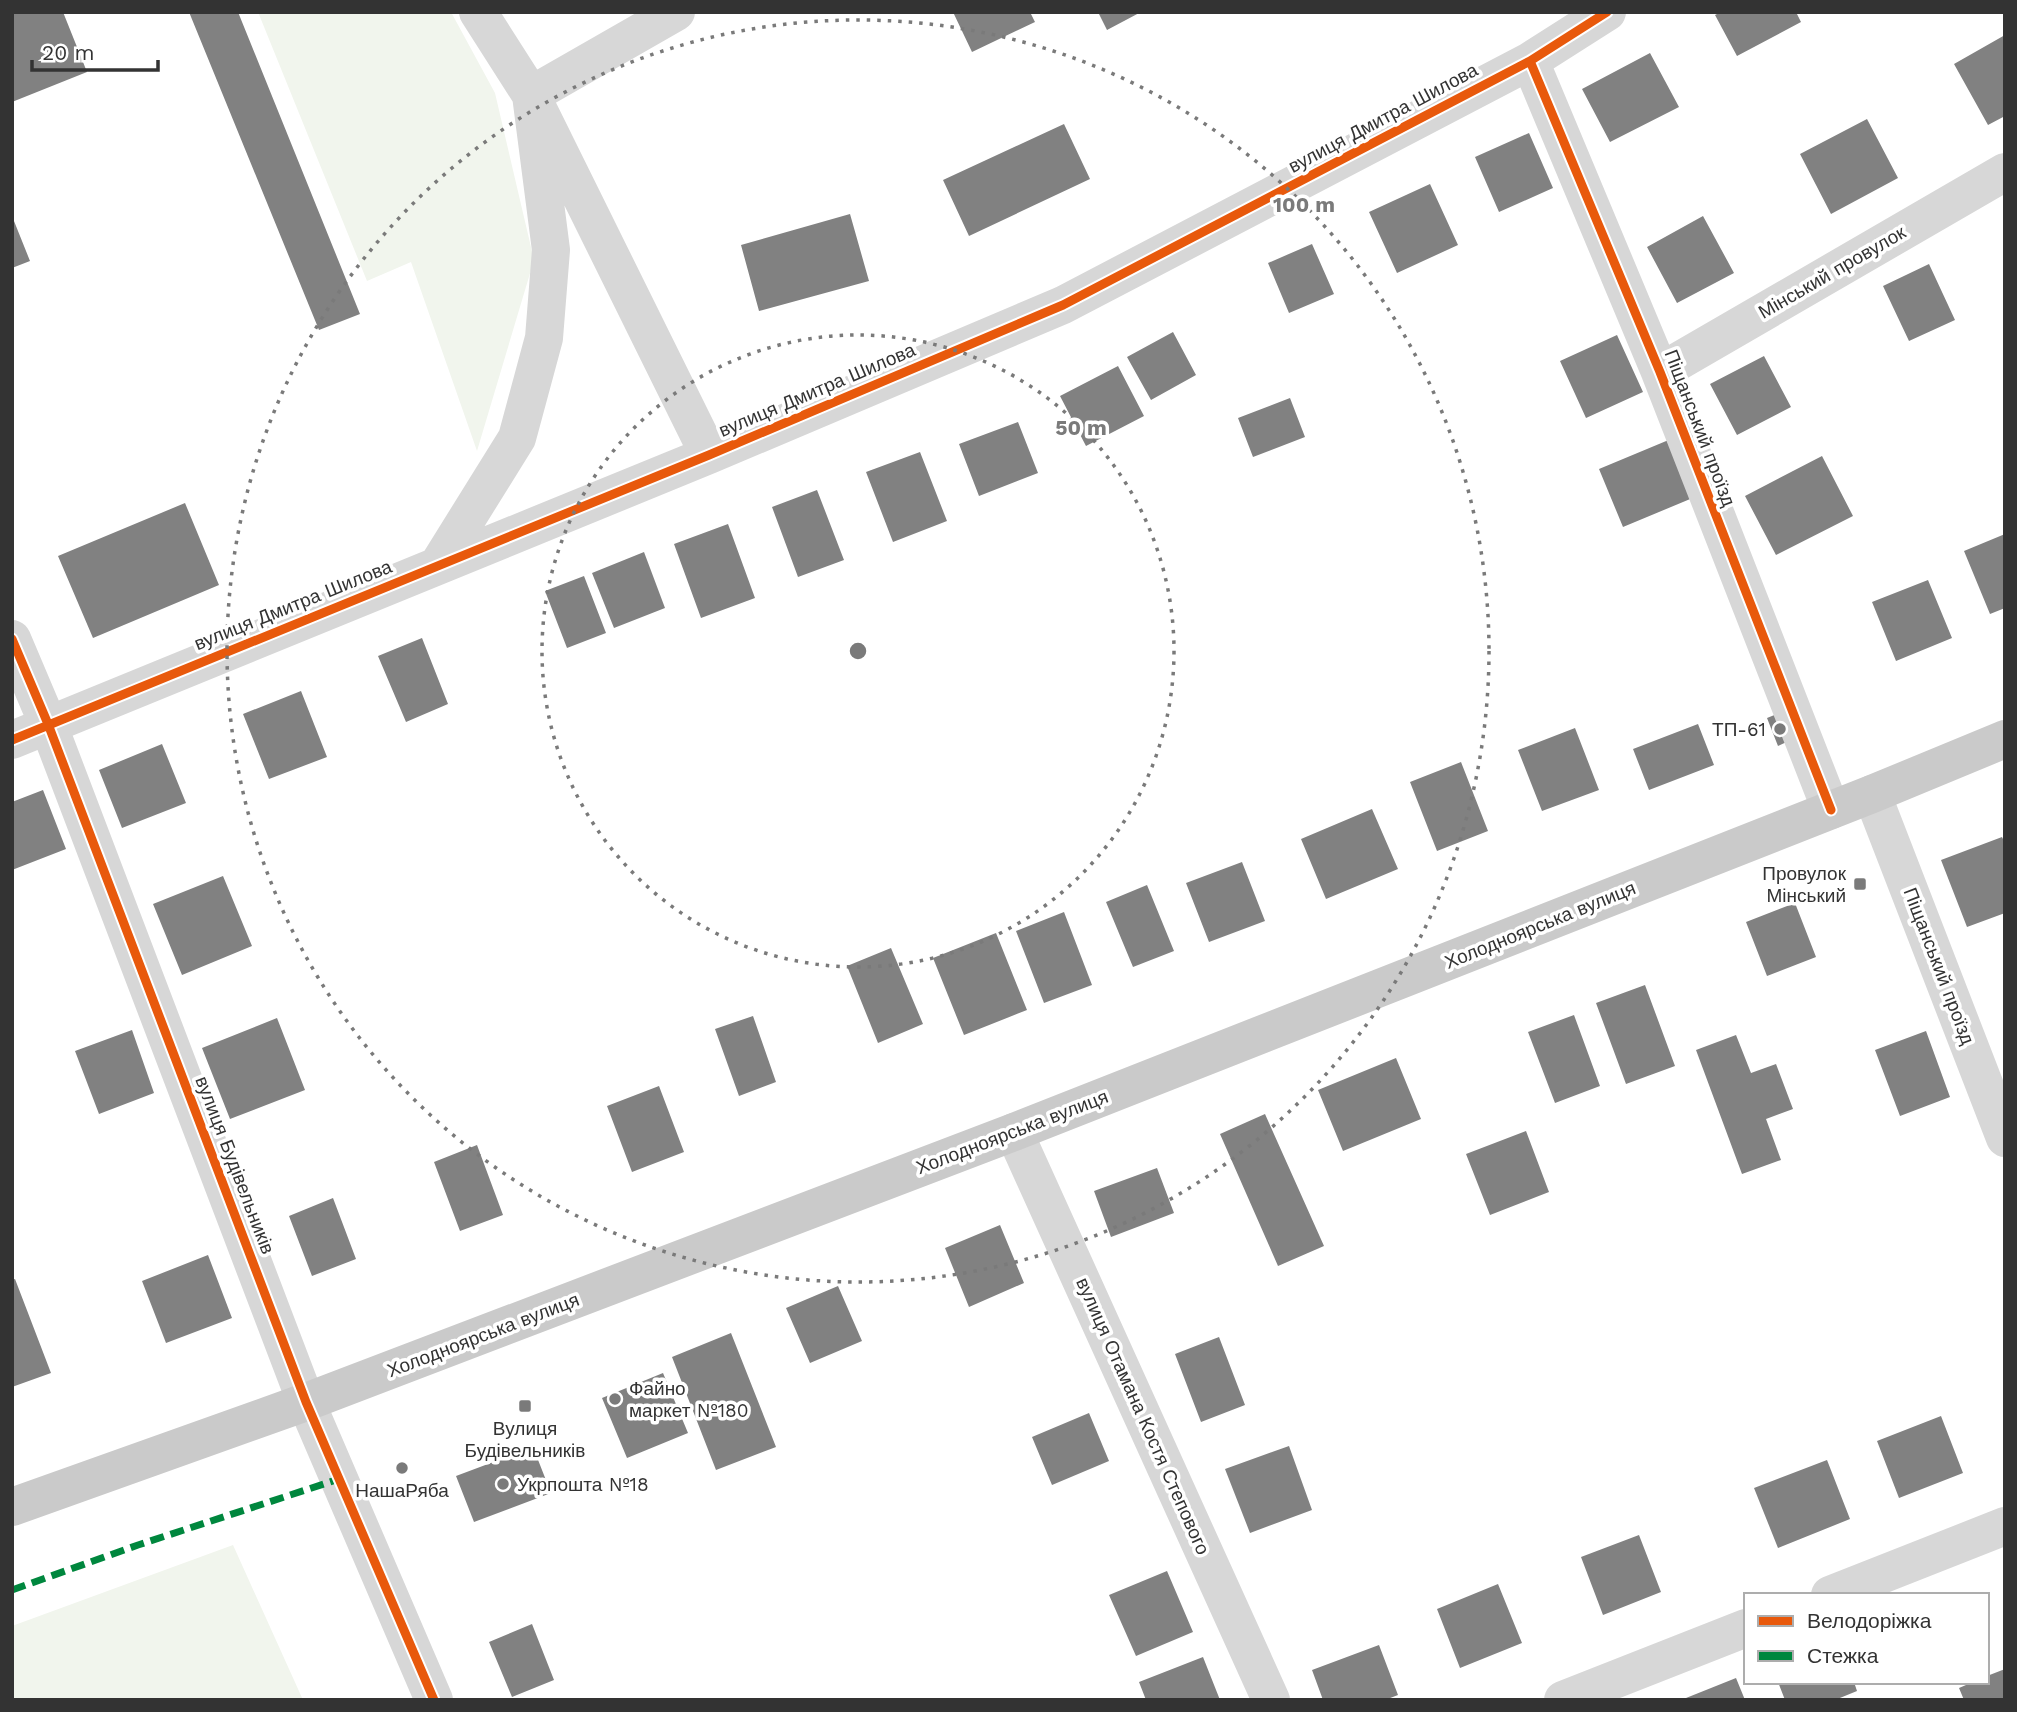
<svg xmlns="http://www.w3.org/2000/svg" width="2017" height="1712" font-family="'Work Sans',sans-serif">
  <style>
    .green { fill: #f1f5ed }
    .building { fill: #818181 }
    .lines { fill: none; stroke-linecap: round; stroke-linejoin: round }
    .minor { stroke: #d7d7d7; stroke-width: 38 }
    .major { stroke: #cacaca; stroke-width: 38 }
    .quiet { stroke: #00873e; stroke-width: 7; stroke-dasharray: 14 7; stroke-linecap: butt }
    .cycleway-casing { stroke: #fff; stroke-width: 13 }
    .cycleway { stroke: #e8590c; stroke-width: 9 }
    .ring { fill: none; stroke: #7a7a7a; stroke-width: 3.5; stroke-dasharray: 3.5 7 }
    .poi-dot { fill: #7a7a7a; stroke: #fff; stroke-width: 2.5 }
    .labels { text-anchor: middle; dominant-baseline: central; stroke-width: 7; stroke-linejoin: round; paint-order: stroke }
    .street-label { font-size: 19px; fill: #333; stroke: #fff }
    .poi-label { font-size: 19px; fill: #333; stroke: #fff; text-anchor: end }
    .centre { fill: #7a7a7a; stroke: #fff; stroke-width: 3.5 }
    .ring-label { font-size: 21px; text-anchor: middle; font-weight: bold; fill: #7a7a7a; stroke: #fff; stroke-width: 7; stroke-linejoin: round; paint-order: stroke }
  </style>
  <rect width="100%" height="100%" fill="#fff"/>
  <path class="green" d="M258 12H451L495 93 534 260 477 451 411 262 367 281Z
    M233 1545 303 1700H12V1626Z"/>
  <path class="building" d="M63 12 87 72 12 102V13Z
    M189 12H238L360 314 319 330Z
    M953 12H1030L1035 22 972 52Z
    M1098 12H1141L1107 30Z
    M1721 12H1796L1801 22 1737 56 1715 15Z
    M2005 35V116L1988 125 1954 64Z
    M1650 53 1679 107 1610 142 1582 89Z
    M1867 119 1898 178 1831 214 1800 154Z
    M1064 124 1090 179 969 236 943 180Z
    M1529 133 1553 188 1499 212 1475 157Z
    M1430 184 1458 245 1397 273 1369 212Z
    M850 214 869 281 759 311 741 245Z
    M12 216 30 261 12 268Z
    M1703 216 1734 273 1677 303 1647 247Z
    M1312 244 1334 294 1289 313 1268 263Z
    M1929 264 1955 320 1909 341 1883 286Z
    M1173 332 1196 375 1151 400 1127 357Z
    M1617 335 1643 392 1586 418 1560 361Z
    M1764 356 1791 407 1737 435 1710 384Z
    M1118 366 1144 416 1086 446 1060 396Z
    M1290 398 1305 437 1253 457 1238 418Z
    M1018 422 1038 473 979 496 959 444Z
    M1671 439 1695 497 1623 527 1599 469Z
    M920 452 947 521 893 542 866 472Z
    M1822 456 1853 516 1776 555 1745 496Z
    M817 490 844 560 798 577 772 507Z
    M185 503 219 585 93 638 58 556Z
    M728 524 755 598 701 618 674 544Z
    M2005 534V608L1990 614 1964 551Z
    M644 552 665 608 614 628 592 573Z
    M584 576 606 633 567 648 545 591Z
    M1928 580 1952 638 1896 661 1872 602Z
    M422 638 448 704 406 722 378 656Z
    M301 691 327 757 269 779 243 714Z
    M1782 712 1793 739 1778 746 1767 718Z
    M1698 724 1714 765 1649 790 1633 749Z
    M1575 728 1599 790 1542 811 1518 750Z
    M162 744 186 803 122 828 99 770Z
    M1461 762 1488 831 1437 851 1410 782Z
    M43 790 66 849 12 870V802Z
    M1372 809 1398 869 1326 899 1301 839Z
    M2002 837 2005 843V913L1967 927 1941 860Z
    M1242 862 1265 921 1209 942 1186 883Z
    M223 876 252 946 182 975 153 904Z
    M1147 885 1174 951 1133 967 1106 902Z
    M1795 903 1816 957 1767 976 1746 922Z
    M1064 912 1092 985 1044 1003 1016 931Z
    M996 933 1027 1010 964 1035 933 958Z
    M891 948 923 1024 878 1043 847 966Z
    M1645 985 1675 1066 1626 1084 1596 1003Z
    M1574 1015 1600 1086 1555 1103 1528 1032Z
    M753 1016 776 1082 739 1096 715 1029Z
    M277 1018 305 1090 230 1119 202 1048Z
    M132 1030 154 1093 99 1114 75 1051Z
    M1926 1031 1950 1097 1900 1116 1875 1050Z
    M1736 1035 1751 1073 1776 1064 1793 1109 1766 1119 1781 1160 1742 1174 1696 1050Z
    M1396 1058 1421 1119 1343 1151 1318 1090Z
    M659 1086 684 1152 632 1172 607 1106Z
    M1265 1114 1324 1246 1278 1266 1220 1134Z
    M1526 1131 1549 1192 1490 1215 1466 1154Z
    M477 1145 503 1215 460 1231 434 1162Z
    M1157 1168 1174 1213 1111 1237 1094 1191Z
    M333 1198 356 1259 312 1276 289 1216Z
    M1000 1225 1024 1283 969 1307 945 1248Z
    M208 1255 232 1318 166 1343 142 1281Z
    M15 1279 51 1373 12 1387V1280Z
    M838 1286 862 1341 810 1363 786 1308Z
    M731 1333 776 1447 716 1470 672 1357Z
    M1219 1337 1245 1405 1201 1422 1175 1354Z
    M663 1373 688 1433 627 1458 602 1398Z
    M1089 1413 1109 1461 1052 1485 1032 1437Z
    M1941 1416 1963 1473 1899 1498 1877 1441Z
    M1289 1446 1312 1510 1250 1533 1225 1469Z
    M533 1447 551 1493 474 1522 456 1476Z
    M1827 1460 1850 1519 1778 1548 1754 1488Z
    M1639 1535 1661 1592 1603 1615 1581 1557Z
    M1167 1571 1193 1632 1136 1656 1109 1595Z
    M1498 1584 1522 1643 1460 1668 1437 1609Z
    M532 1624 554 1680 512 1697 489 1642Z
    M1379 1645 1398 1695 1385 1700H1323L1312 1670Z
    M1203 1657 1220 1700H1146L1139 1682Z
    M2005 1669V1700H1964L1959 1688 1973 1682H1987V1676Z
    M1736 1678 1745 1700H1681Z
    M1778 1682H1854L1857 1691 1835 1700H1785Z"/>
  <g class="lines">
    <path class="minor" d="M478 12 531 95 709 455
      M1530 61 1660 372 1831 810
      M1660 372 2005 172
      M438 565 517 438 544 338 551 250 531 95 676 12
      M12 639 48 724 306 1402 434 1700
      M12 740 709 455 1063 305 1530 61 1607 12
      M1872 794 2005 1138
      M1014 1132 1271 1700
      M1830 1595 2005 1526
      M1563 1700 1746 1628"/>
    <path class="major" d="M12 1507 306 1402 1014 1132 1872 794 2005 739"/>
    <path class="quiet" d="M12 1590 138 1545 339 1479"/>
    <g class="cycleway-casing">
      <path id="cycleway" d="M1530 61 1660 372 1831 810
        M12 639 48 724 306 1402 434 1700
        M12 740 709 455 1063 305 1530 61 1607 12"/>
    </g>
    <use href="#cycleway" class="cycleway"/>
  </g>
  <g class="ring">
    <circle cx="858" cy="651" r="316"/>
    <circle cx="858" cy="651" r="631"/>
  </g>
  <g class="poi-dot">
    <circle cx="1780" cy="729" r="7"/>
    <rect x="1853" y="877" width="14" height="14" rx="3.5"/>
    <circle cx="615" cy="1399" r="7"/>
    <rect x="518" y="1399" width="14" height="14" rx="3.5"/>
    <circle cx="402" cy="1468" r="7"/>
    <circle cx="503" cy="1484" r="7"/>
  </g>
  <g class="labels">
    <g class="street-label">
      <text transform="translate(1383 118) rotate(-28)">вулиця Дмитра Шилова</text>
      <text transform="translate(1832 272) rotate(-30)">Мінський провулок</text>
      <text transform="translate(817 390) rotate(-23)">вулиця Дмитра Шилова</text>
      <text transform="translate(1700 428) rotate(69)">Піщанський проїзд</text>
      <text transform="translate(293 605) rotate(-22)">вулиця Дмитра Шилова</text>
      <text transform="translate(1540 925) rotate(-22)">Холодноярська вулиця</text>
      <text transform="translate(1939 966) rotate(69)">Піщанський проїзд</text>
      <text transform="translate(1012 1132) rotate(-21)">Холодноярська вулиця</text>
      <text transform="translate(235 1165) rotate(69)">вулиця Будівельників</text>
      <text transform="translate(483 1335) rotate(-21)">Холодноярська вулиця</text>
      <text transform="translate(1143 1416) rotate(66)">вулиця Отамана Костя Степового</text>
    </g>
    <g class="poi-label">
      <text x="1766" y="729">ТП-61</text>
      <text x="1846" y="873">Провулок<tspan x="1846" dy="22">Мінський</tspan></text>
      <text x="629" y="1388" text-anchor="start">Файно<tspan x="629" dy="22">маркет №180</tspan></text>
      <text x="525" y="1428" text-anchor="middle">Вулиця<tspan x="525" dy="22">Будівельників</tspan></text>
      <text x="517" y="1484" text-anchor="start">Укрпошта №18</text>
      <text x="402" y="1490" text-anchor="middle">НашаРяба</text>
    </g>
  </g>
  <circle cx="858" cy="651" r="10" class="centre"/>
  <g class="ring-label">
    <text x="1304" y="212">100 m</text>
    <text x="1081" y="435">50 m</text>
  </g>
  <rect width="2017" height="1712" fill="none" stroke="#333333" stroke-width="28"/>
  <rect x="1744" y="1593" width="245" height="91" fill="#ffffff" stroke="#adadad" stroke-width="2"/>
  <rect x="1758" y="1616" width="35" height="10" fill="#e8590c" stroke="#adadad" stroke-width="2"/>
  <text x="1807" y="1628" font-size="21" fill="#333333">Велодоріжка</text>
  <rect x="1758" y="1651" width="35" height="10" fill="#00873e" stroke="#adadad" stroke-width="2"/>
  <text x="1807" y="1663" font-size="21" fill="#333333">Стежка</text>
  <path d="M32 60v10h126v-10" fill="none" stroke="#333333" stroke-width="3.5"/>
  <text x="42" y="60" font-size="21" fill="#333333" stroke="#ffffff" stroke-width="5" paint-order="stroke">20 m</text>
</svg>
